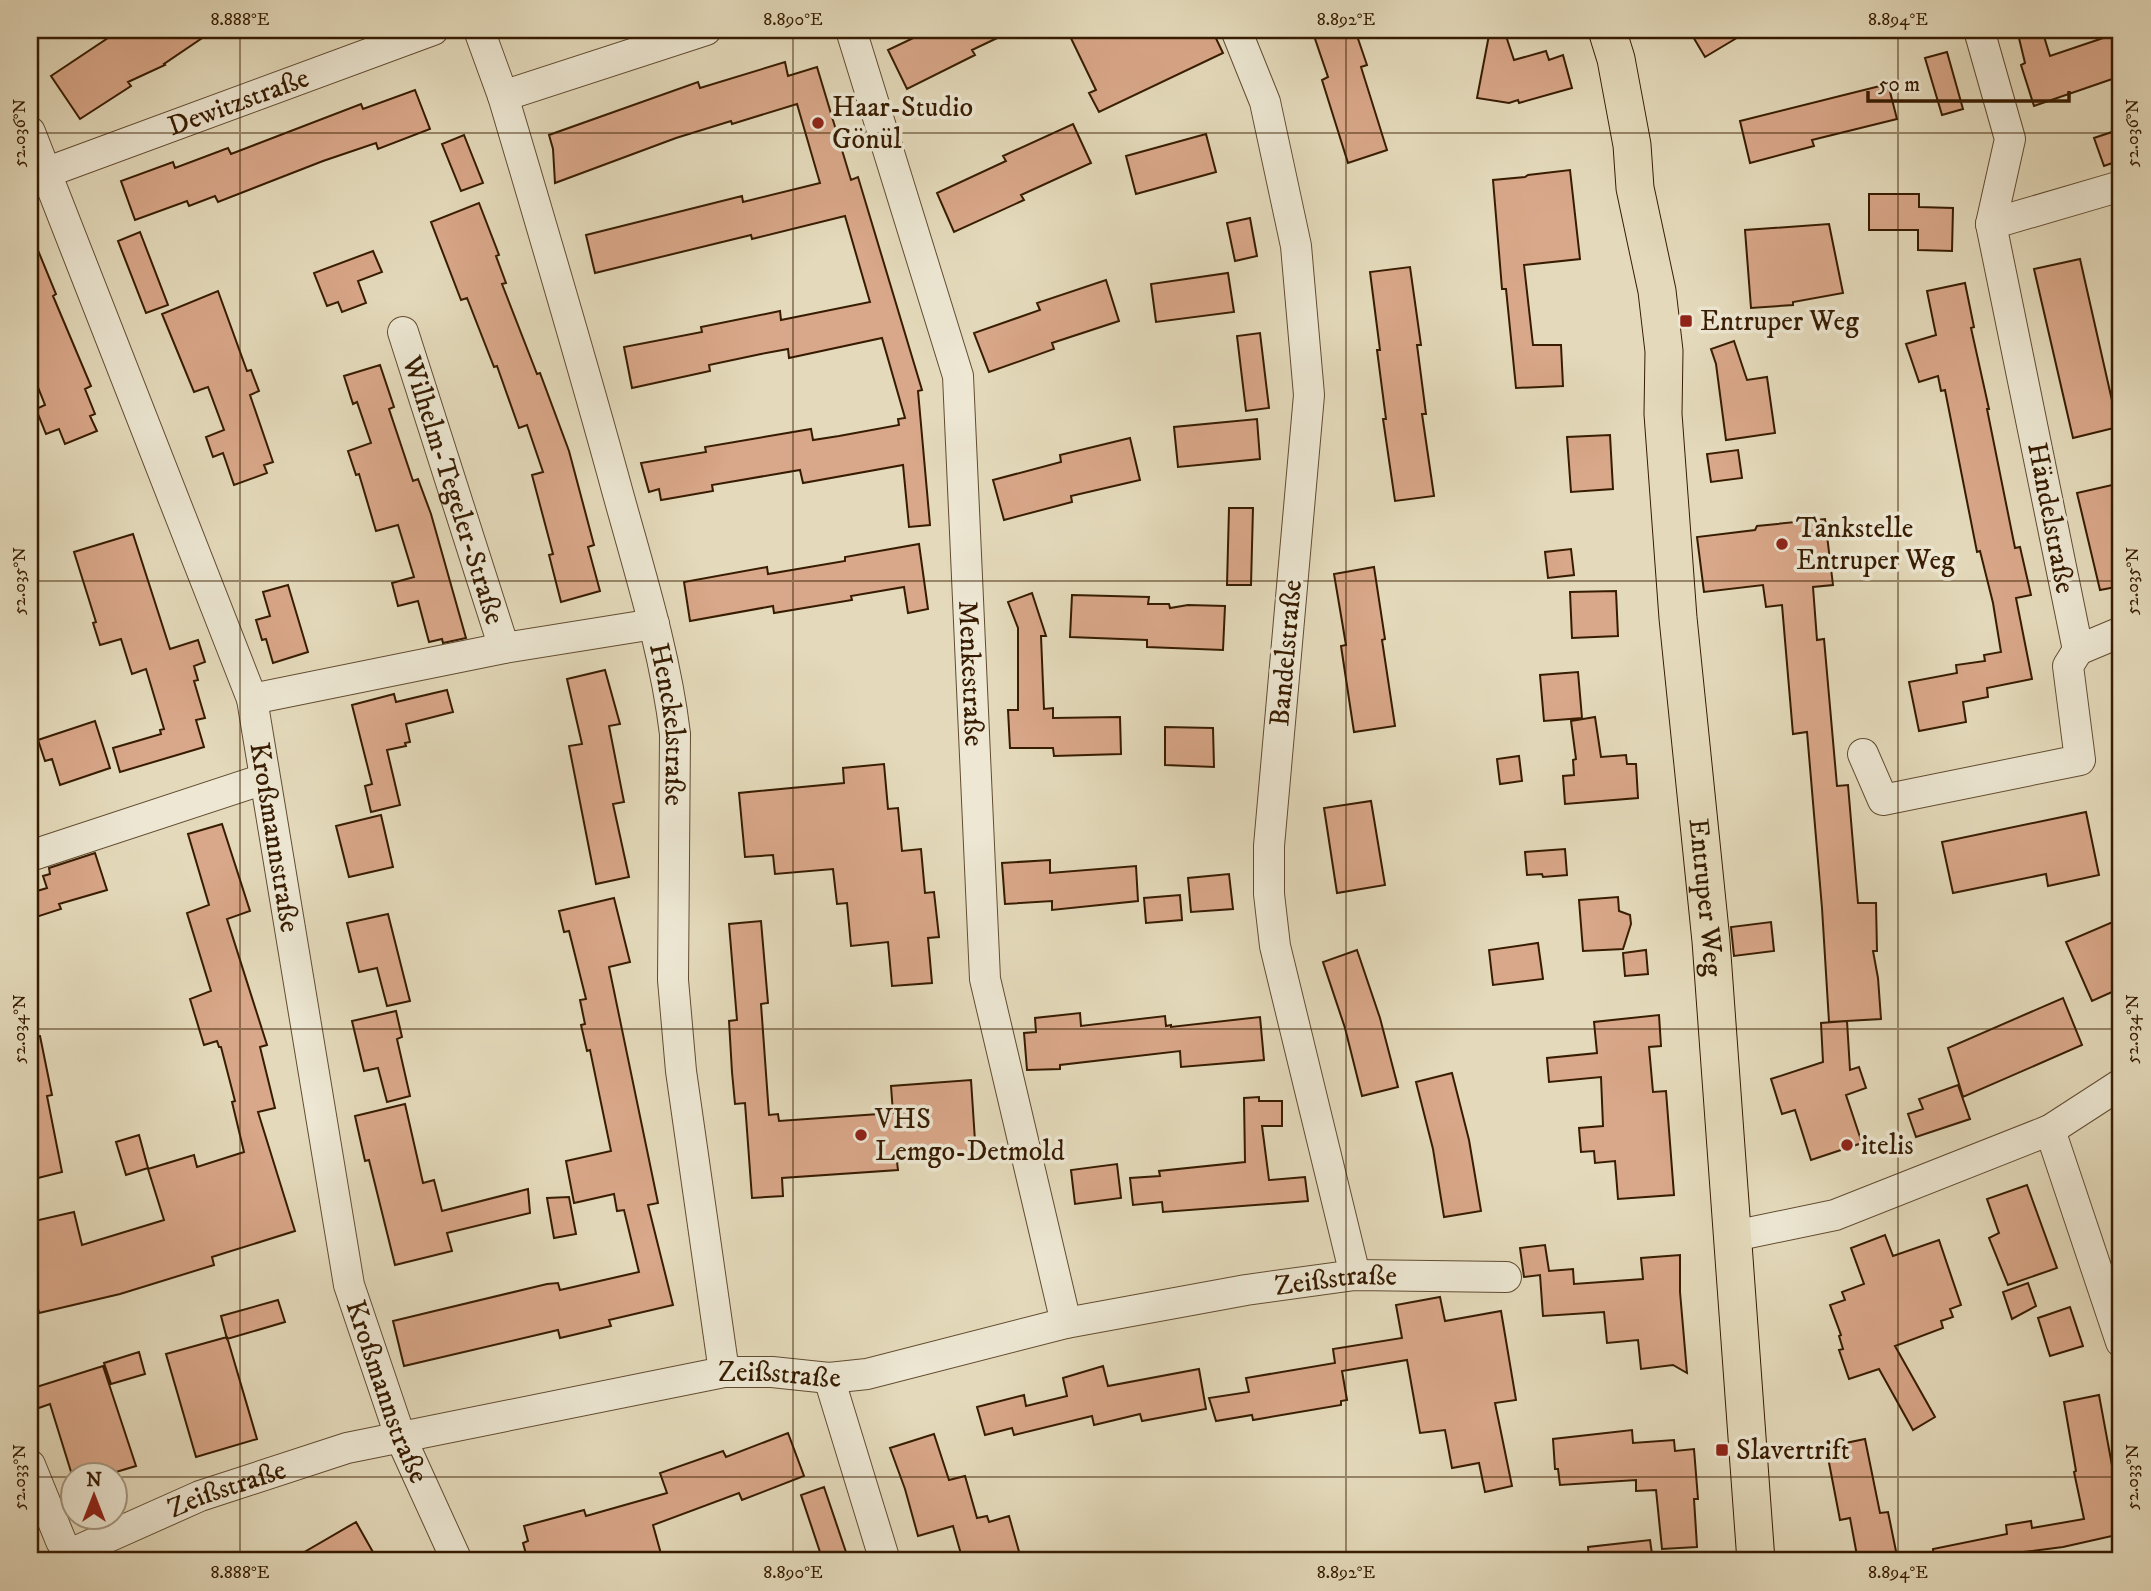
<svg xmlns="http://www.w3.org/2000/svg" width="2151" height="1591" font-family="'IM FELL DW Pica',serif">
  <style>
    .building { fill: #d9a789; stroke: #371c01; stroke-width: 2 }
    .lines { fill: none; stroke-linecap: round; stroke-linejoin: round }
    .minor-casing { stroke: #624c30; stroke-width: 32 }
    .major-casing { stroke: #371c01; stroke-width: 39 }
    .minor { stroke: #ede7d3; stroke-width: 30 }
    .major { stroke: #e4dabb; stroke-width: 37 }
    .ticks { fill: none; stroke: #371c01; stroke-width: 2; stroke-opacity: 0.45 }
    .poi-dot { fill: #8f2418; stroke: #ede7d3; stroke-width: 2.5 }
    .labels { text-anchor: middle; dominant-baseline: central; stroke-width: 7; stroke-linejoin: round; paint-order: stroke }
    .street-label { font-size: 28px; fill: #371c01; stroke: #ede7d3 }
    .poi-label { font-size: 28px; fill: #371c01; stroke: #ede7d3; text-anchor: start }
    .neatline { fill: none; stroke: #371c01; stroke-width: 2.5 }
    .ticks-label { font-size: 18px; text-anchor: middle; fill: #371c01 }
  </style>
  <rect width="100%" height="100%" fill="#e4dabb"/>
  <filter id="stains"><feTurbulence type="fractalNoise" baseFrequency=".00286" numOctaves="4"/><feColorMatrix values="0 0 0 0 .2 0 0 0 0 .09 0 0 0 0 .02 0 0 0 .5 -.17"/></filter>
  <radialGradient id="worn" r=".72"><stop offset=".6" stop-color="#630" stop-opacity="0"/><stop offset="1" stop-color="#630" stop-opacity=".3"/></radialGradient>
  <path class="building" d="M120 30H214L164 64 165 65 128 82 131 86 80 119 51 76Z
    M930 30H1014L972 50 975 55 907 89 888 50Z
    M1067 30H1212L1223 53 1099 112 1089 93 1096 90Z
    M1312 30H1355L1367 65 1361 67 1387 150 1348 163 1322 80 1328 77Z
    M1689 30H1750L1705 57Z
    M2017 30H2042L2050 56 2121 32V76L2034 106 2021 65 2025 63Z
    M1505 33 1514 60 1546 51 1549 60 1563 55 1572 88 1519 103 1518 100 1509 103 1477 98 1489 35Z
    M1947 52 1963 109 1942 115 1925 58Z
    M785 62 788 76 817 67 851 180 858 177 922 390 918 391 930 525 909 527 903 465 803 483 800 470 712 485 713 491 661 500 659 489 649 492 641 463 706 452 705 447 811 429 813 440 839 436 899 425 898 419 905 418 882 338 789 358 788 349 761 354 709 365 710 371 632 388 624 347 702 332 701 327 780 311 781 320 870 302 845 216 752 239 751 235 595 273 586 235 742 196 743 202 820 183 797 104 732 124 731 121 676 138 555 183 553 149 549 135 698 82 700 88Z
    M1888 84 1897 119 1812 140 1814 146 1750 163 1740 121Z
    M415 90 430 129 378 149 376 143 323 161 218 202 215 196 189 206 187 201 135 220 121 181 173 162 175 168 228 148 231 154 361 104 363 109Z
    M1073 124 1091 163 1021 195 1024 200 954 232 937 193 1006 161 1003 156Z
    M2121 129V160L2104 166 2094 138Z
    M1206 134 1216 172 1136 194 1126 156Z
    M464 135 483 183 461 191 442 144Z
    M1570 170 1580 259 1524 265 1533 345H1561L1563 386 1516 388 1506 289H1502L1493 180 1525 177 1528 175Z
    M1869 194H1919V207L1953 208 1952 251 1918 250V230H1869Z
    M479 203 499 255 496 256 506 283 502 284 537 374 540 373 569 451 594 545 588 547 600 591 561 602 549 555 553 554 532 475 543 472 527 425 519 428 497 366 494 367 467 298 461 300 431 222Z
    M1250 218 1257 256 1235 261 1227 223Z
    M1829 224 1843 293 1793 302V305L1751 308 1745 230Z
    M30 231 56 294 53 296 91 386 85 389 95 414 90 416 97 431 65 444 59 429 46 434 36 409 45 405 30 367Z
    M140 232 168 305 146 313 118 241Z
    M373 251 382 272 358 281 366 303 342 312 338 302 327 306 314 273Z
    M2080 259 2118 427 2073 438 2034 269Z
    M1410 267 1421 345H1417L1426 414H1422L1434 496 1395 501 1383 419H1386L1377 350H1380L1370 272Z
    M1228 273 1234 312 1156 322 1151 284Z
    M1106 280 1119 321 1052 343 1054 349 989 372 974 333 1040 310 1037 303Z
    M1965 283 1974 327 1971 328 1989 409H1987L2015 548 2020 547 2031 595 2016 598 2032 679 1987 688 1988 697 1963 702 1966 722 1919 731 1909 682 1957 673 1956 665 1985 661 1984 655 2001 652 1993 603 1980 551 1977 552 1945 390 1941 391 1938 376 1919 382 1906 344 1936 335 1927 291Z
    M218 291 247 371 251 370 259 391 250 395 273 462 264 465 267 473 234 485 223 453 213 457 206 437 224 430 208 387 194 392 162 314Z
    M1260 333 1269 408 1246 411 1237 336Z
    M1734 341 1747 380 1767 377 1775 433 1726 440 1716 364 1711 349Z
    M380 365 394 407 389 409 413 481 418 479 431 514 466 638 443 643 442 639 429 642 418 601 398 606 392 583 414 577 398 525 376 531 359 474 356 475 348 451 371 443 357 402 353 404 344 376Z
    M1257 419 1260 459 1178 467 1174 427Z
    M1610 435 1613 489 1571 492 1567 437Z
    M1130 438 1140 480 1071 496 1072 502 1004 520 993 480 1061 462 1060 455Z
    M1738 450 1742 478 1711 482 1707 454Z
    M2121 483V586L2100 590 2077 493Z
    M1229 508H1253L1251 585H1227Z
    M1825 519 1833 585 1813 587 1817 640 1824 639 1837 786 1848 785 1858 903H1876L1877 951H1873L1878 978 1881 1019 1829 1022 1822 908 1807 732 1793 734 1782 605 1766 607 1763 585 1704 592 1697 537 1755 530 1757 526Z
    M133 534 170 649 198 640 205 662 194 666 198 680 194 681 205 718 196 720 204 747 120 772 113 748 161 734 160 730 164 729 146 669 132 674 121 639 100 645 93 623 96 622 74 552Z
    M919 544 928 609 908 613 904 587 851 596 852 600 774 613 773 606 690 621 684 582 767 567 768 574 845 561V557Z
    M1571 549 1574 575 1548 578 1545 552Z
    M1374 567 1385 639 1382 640 1395 726 1354 732 1341 646 1346 645 1334 574Z
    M288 585 308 652 273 663 266 639 262 640 256 620 270 616 263 592Z
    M1616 591 1618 636 1572 638 1570 592Z
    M1032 593 1046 636H1041L1044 709 1053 708V718L1120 717 1121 754 1054 756 1053 748H1010L1008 710H1018V628L1008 602Z
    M1072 595 1149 597 1148 604H1169L1170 608 1188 605 1225 606 1223 650 1147 647V640L1070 637Z
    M605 670 620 724 609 726 624 802 613 804 629 877 596 884 569 746 582 744 567 679Z
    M1578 672 1582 718 1544 721 1540 675Z
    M447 690 453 712 406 724 410 742 405 743 406 746 387 750 400 805 371 812 365 786 372 784 352 705 394 694 396 702Z
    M1595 717 1601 757 1626 755 1627 764H1636L1638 798 1565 804 1563 776 1574 775 1573 760 1576 759 1571 721Z
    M95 721 110 768 60 785 52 759 45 761 38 740Z
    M1165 727 1213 728 1214 767 1165 765Z
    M1519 756 1522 781 1500 784 1497 759Z
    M884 764 888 809 898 808 902 851 921 849 925 893 934 892 939 937 928 938 932 983 892 986 888 942 851 946 847 903 837 904 833 869 775 874 773 855 745 857 739 793 844 783 843 768Z
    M1371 801 1385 885 1337 893 1324 808Z
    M2086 812 2099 875 2048 886 2046 874 1953 893 1942 842Z
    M381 815 393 867 349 877 336 826Z
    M222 824 250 911 227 919 267 1045 260 1047 275 1108 258 1112 295 1231 212 1257 214 1265 120 1294 39 1313 30 1273V1222L74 1212 82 1245 164 1220 148 1169 194 1155 197 1167 244 1152 232 1102 235 1101 221 1047H219L217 1041 204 1045 190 999 211 991 187 913 209 905 188 834Z
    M1565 849 1567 875 1543 877 1542 874 1527 875 1525 852Z
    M95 853 107 890 59 904 61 909 30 919V893L47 888 43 876 50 874 49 868Z
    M1050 860V873L1136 866 1138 901 1052 910V901L1005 904 1002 863Z
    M1229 874 1233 909 1191 912 1188 878Z
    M1180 895 1182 920 1146 923 1144 898Z
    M1618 897 1619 911 1630 915 1631 924 1623 949 1583 951 1579 900Z
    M614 898 630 962 609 967 658 1203 648 1205 673 1305 609 1320 611 1326 560 1338 558 1330 404 1366 393 1321 547 1284 558 1283 560 1290 639 1272 624 1210 617 1211 614 1194 574 1203 566 1161 611 1151 590 1050 587 1051 581 1025 585 1024 580 1000 586 999 569 931 564 932 559 911Z
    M388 914 410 1001 387 1006 377 968 359 972 347 923Z
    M761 921 768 1003 761 1004 769 1115 778 1114 779 1121 893 1113 891 1086 971 1080 976 1156 897 1162 898 1170 782 1178 783 1196 752 1198 745 1103 735 1104 732 1072 729 1021 737 1020 729 924Z
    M2115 921 2121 937V988L2092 1001 2066 942Z
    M1771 922 1774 951 1734 956 1731 927Z
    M1538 943 1543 979 1493 985 1489 950Z
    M1357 950 1380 1018 1398 1087 1362 1096 1345 1028 1323 962Z
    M1646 950 1648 974 1625 976 1623 953Z
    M2063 998 2082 1045 1963 1097 1948 1048Z
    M396 1011 402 1037 397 1039 410 1096 387 1102 378 1068 364 1071 352 1021Z
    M1080 1013 1081 1026 1165 1016 1166 1026 1171 1025V1027L1260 1017 1264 1060 1181 1067 1180 1051 1060 1065V1069L1027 1070 1024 1033 1036 1032 1035 1018Z
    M1659 1015 1661 1046 1649 1047 1653 1092 1666 1091 1674 1195 1618 1199 1615 1161 1595 1163 1594 1151 1581 1152 1579 1128 1603 1126 1601 1077 1549 1082 1547 1058 1597 1053 1594 1022Z
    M1847 1021 1850 1070 1859 1067 1866 1088 1846 1095 1862 1143 1811 1160 1795 1110 1782 1114 1771 1079 1823 1062 1821 1023Z
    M40 1036 52 1095 47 1096 62 1172 30 1180V1037Z
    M1452 1073 1469 1140 1481 1211 1444 1217 1433 1149 1416 1082Z
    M1958 1085 1970 1119 1916 1137 1908 1114 1923 1109 1919 1099Z
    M1259 1097V1101H1282V1126H1262L1269 1180 1305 1177 1308 1201 1163 1212 1162 1202 1133 1205 1130 1178 1160 1176 1159 1171 1245 1162 1244 1098Z
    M405 1104 423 1183 434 1180 442 1211 528 1189 530 1213 447 1233 452 1251 395 1265 369 1160 365 1161 355 1116Z
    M139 1135 148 1168 126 1175 116 1142Z
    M1117 1164 1121 1198 1075 1204 1071 1170Z
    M2027 1185 2057 1268 2008 1285 1989 1238 1999 1233 1987 1199Z
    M569 1197 576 1234 554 1238 547 1198Z
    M1885 1235 1893 1256 1939 1240 1961 1305 1950 1309 1953 1317 1941 1321 1943 1328 1895 1346 1935 1417 1913 1430 1879 1369 1849 1379 1839 1350 1843 1349 1839 1336 1841 1335 1830 1305 1845 1300 1842 1292 1864 1284 1851 1248Z
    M1545 1245 1549 1271 1573 1269 1574 1284 1643 1279 1641 1258 1680 1255V1292L1687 1373 1673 1365 1641 1369 1638 1340 1607 1343 1604 1312 1543 1316 1540 1275 1524 1277 1520 1248Z
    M2028 1283 2036 1306 2012 1319 2003 1292Z
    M1440 1297 1445 1321 1501 1311 1516 1400 1495 1403 1512 1486 1485 1492 1479 1463 1452 1468 1445 1430 1420 1433 1407 1360 1342 1371 1347 1400 1341 1401V1405L1253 1420 1252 1415 1216 1421 1209 1398 1249 1392 1246 1378 1335 1363 1333 1349 1402 1338 1396 1305Z
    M278 1300 285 1322 227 1339 221 1316Z
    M2070 1307 2083 1346 2050 1356 2038 1318Z
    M227 1337 257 1439 196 1457 166 1354Z
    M139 1352 145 1374 111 1384 104 1363Z
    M103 1366 136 1466 106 1475H72L50 1404 30 1411V1389Z
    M1103 1366 1108 1386 1199 1369 1206 1409 1142 1421 1140 1414 1094 1425 1092 1416 1014 1435 1012 1428 985 1435 977 1407 1024 1395 1026 1406 1067 1396 1063 1378Z
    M2099 1395 2121 1514V1534L2063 1547 2024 1552V1555L2016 1561H1934L1933 1549 2007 1534 2006 1525 2031 1521 2032 1528 2084 1519 2074 1472 2076 1471 2064 1402Z
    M1632 1430 1633 1443 1674 1440 1675 1451 1694 1449 1698 1499H1694L1697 1547 1662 1549 1656 1490 1636 1491V1480L1560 1485 1558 1469H1555L1553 1439Z
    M788 1433 804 1476 742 1500 739 1493 653 1525 663 1561H598L596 1556 578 1561H528L523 1543 528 1541 524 1526 584 1510 586 1516 667 1493 660 1473 723 1451 726 1457Z
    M934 1434 949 1480 965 1476 977 1518 987 1516 989 1522 1009 1516 1020 1555 997 1561H963L953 1526 918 1536 905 1489 890 1448Z
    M1865 1439 1880 1513 1888 1512 1898 1561H1858L1850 1518 1840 1520 1826 1447Z
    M824 1487 849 1561H823L801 1495Z
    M356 1522 378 1561H289Z
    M1650 1540 1653 1561H1589L1588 1547Z"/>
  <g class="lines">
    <g class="minor-casing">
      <g id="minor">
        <path d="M479 30 503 96 706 30"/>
        <path id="s1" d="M851 30 958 376 985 979 1066 1323"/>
        <path d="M1236 30 1265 102 1296 246 1309 395 1269 846V894L1275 946 1355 1275"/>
        <path id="s2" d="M503 96C542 227 581 358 617 490 639 570 665 651 675 734L673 980 681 1071 724 1372"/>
        <path id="s3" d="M30 132 252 699 349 1285 400 1436 457 1561"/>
        <path id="s4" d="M45 173 433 30"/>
        <path d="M1991 224 2121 186"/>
        <path id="s5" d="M403 332 504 648"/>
        <path d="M2078 650 2121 632"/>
        <path d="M252 699 504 648 654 624"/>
        <path d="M1863 754 1883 800 2080 760 2068 666 2078 650 1991 224 2010 139 1979 30"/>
        <path d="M30 856 264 779"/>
        <path d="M2050 1130 2121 1342"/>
        <path d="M1734 1236 1835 1215 2050 1130 2121 1084"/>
        <path d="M829 1378 885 1561"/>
        <path d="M30 1465 61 1541 73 1561"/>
        <path id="s6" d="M70 1554 200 1496 347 1448 724 1372H772L829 1378 867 1374 1066 1323 1246 1290 1355 1275 1506 1277"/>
      </g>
    </g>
    <g class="major-casing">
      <g id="major">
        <path id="s7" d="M1607 30 1616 59 1632 145 1635 188 1657 291 1664 351 1663 414 1678 618 1711 941 1756 1561"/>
      </g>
    </g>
    <use href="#minor" class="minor"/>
    <use href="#major" class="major"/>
  </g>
  <path class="ticks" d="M240 30V1561M793 30V1561M1346 30V1561M1898 30V1561M30 133H2121M30 581H2121M30 1029H2121M30 1477H74M116 1477H2121"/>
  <g class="poi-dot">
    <circle cx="818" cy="123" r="7"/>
    <rect x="1679" y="314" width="14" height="14" rx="3.5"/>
    <circle cx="1782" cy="544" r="7"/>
    <circle cx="861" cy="1135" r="7"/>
    <circle cx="1847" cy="1145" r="7"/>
    <rect x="1715" y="1443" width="14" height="14" rx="3.5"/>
  </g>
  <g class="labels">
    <g class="street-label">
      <text stroke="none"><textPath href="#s4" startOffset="206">Dewitzstraße</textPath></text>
      <text stroke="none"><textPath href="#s5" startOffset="166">Wilhelm-Tegeler-Straße</textPath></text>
      <text transform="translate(2051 518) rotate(79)">Händelstraße</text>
      <text transform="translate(1286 653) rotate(-85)">Bandelstraße</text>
      <text stroke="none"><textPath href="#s1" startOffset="660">Menkestraße</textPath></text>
      <text stroke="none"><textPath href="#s2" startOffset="651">Henckelstraße</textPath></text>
      <text stroke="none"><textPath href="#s3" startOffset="749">Kroßmannstraße</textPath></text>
      <text stroke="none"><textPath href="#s7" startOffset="875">Entruper Weg</textPath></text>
      <text stroke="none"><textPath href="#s6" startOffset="1304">Zeißstraße</textPath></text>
      <text stroke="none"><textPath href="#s6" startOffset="737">Zeißstraße</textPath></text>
      <text stroke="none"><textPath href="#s3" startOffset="1316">Kroßmannstraße</textPath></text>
      <text stroke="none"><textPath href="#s6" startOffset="170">Zeißstraße</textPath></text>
    </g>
    <g class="poi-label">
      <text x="832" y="107">Haar-Studio<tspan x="832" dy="32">Gönül</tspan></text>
      <text x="1700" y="321">Entruper Weg</text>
      <text x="1796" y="528">Tankstelle<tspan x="1796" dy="32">Entruper Weg</tspan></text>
      <text x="875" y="1119">VHS<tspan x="875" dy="32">Lemgo-Detmold</tspan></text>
      <text x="1861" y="1145">itelis</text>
      <text x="1736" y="1450">Slavertrift</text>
    </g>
  </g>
  <rect width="2151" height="1591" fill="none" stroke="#e4dabb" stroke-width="77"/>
  <g transform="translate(94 1496)"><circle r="33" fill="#ede7d3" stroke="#a4967f" stroke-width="2"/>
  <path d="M0-5L12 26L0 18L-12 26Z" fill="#8f2418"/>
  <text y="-10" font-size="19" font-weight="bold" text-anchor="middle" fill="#371c01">N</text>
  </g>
  <path d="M1868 91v10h201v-10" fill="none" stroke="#371c01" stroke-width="3.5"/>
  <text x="1878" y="91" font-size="21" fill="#371c01" stroke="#ede7d3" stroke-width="5" paint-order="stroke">50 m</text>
  <rect x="38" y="38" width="2074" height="1514" class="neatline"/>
  <g class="ticks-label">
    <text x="240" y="25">8.888°E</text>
    <text x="793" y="25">8.890°E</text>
    <text x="1346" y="25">8.892°E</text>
    <text x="1898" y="25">8.894°E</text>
    <text transform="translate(19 133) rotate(-90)" y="6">52.036°N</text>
    <text transform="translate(2132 133) rotate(-90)" y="6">52.036°N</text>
    <text transform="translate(19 581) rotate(-90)" y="6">52.035°N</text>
    <text transform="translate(2132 581) rotate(-90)" y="6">52.035°N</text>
    <text transform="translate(19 1029) rotate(-90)" y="6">52.034°N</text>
    <text transform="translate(2132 1029) rotate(-90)" y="6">52.034°N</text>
    <text transform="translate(19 1477) rotate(-90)" y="6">52.033°N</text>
    <text transform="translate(2132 1477) rotate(-90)" y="6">52.033°N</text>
    <text x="240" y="1578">8.888°E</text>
    <text x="793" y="1578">8.890°E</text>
    <text x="1346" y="1578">8.892°E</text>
    <text x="1898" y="1578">8.894°E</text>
  </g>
  <rect width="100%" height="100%" filter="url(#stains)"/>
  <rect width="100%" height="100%" fill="url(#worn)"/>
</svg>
